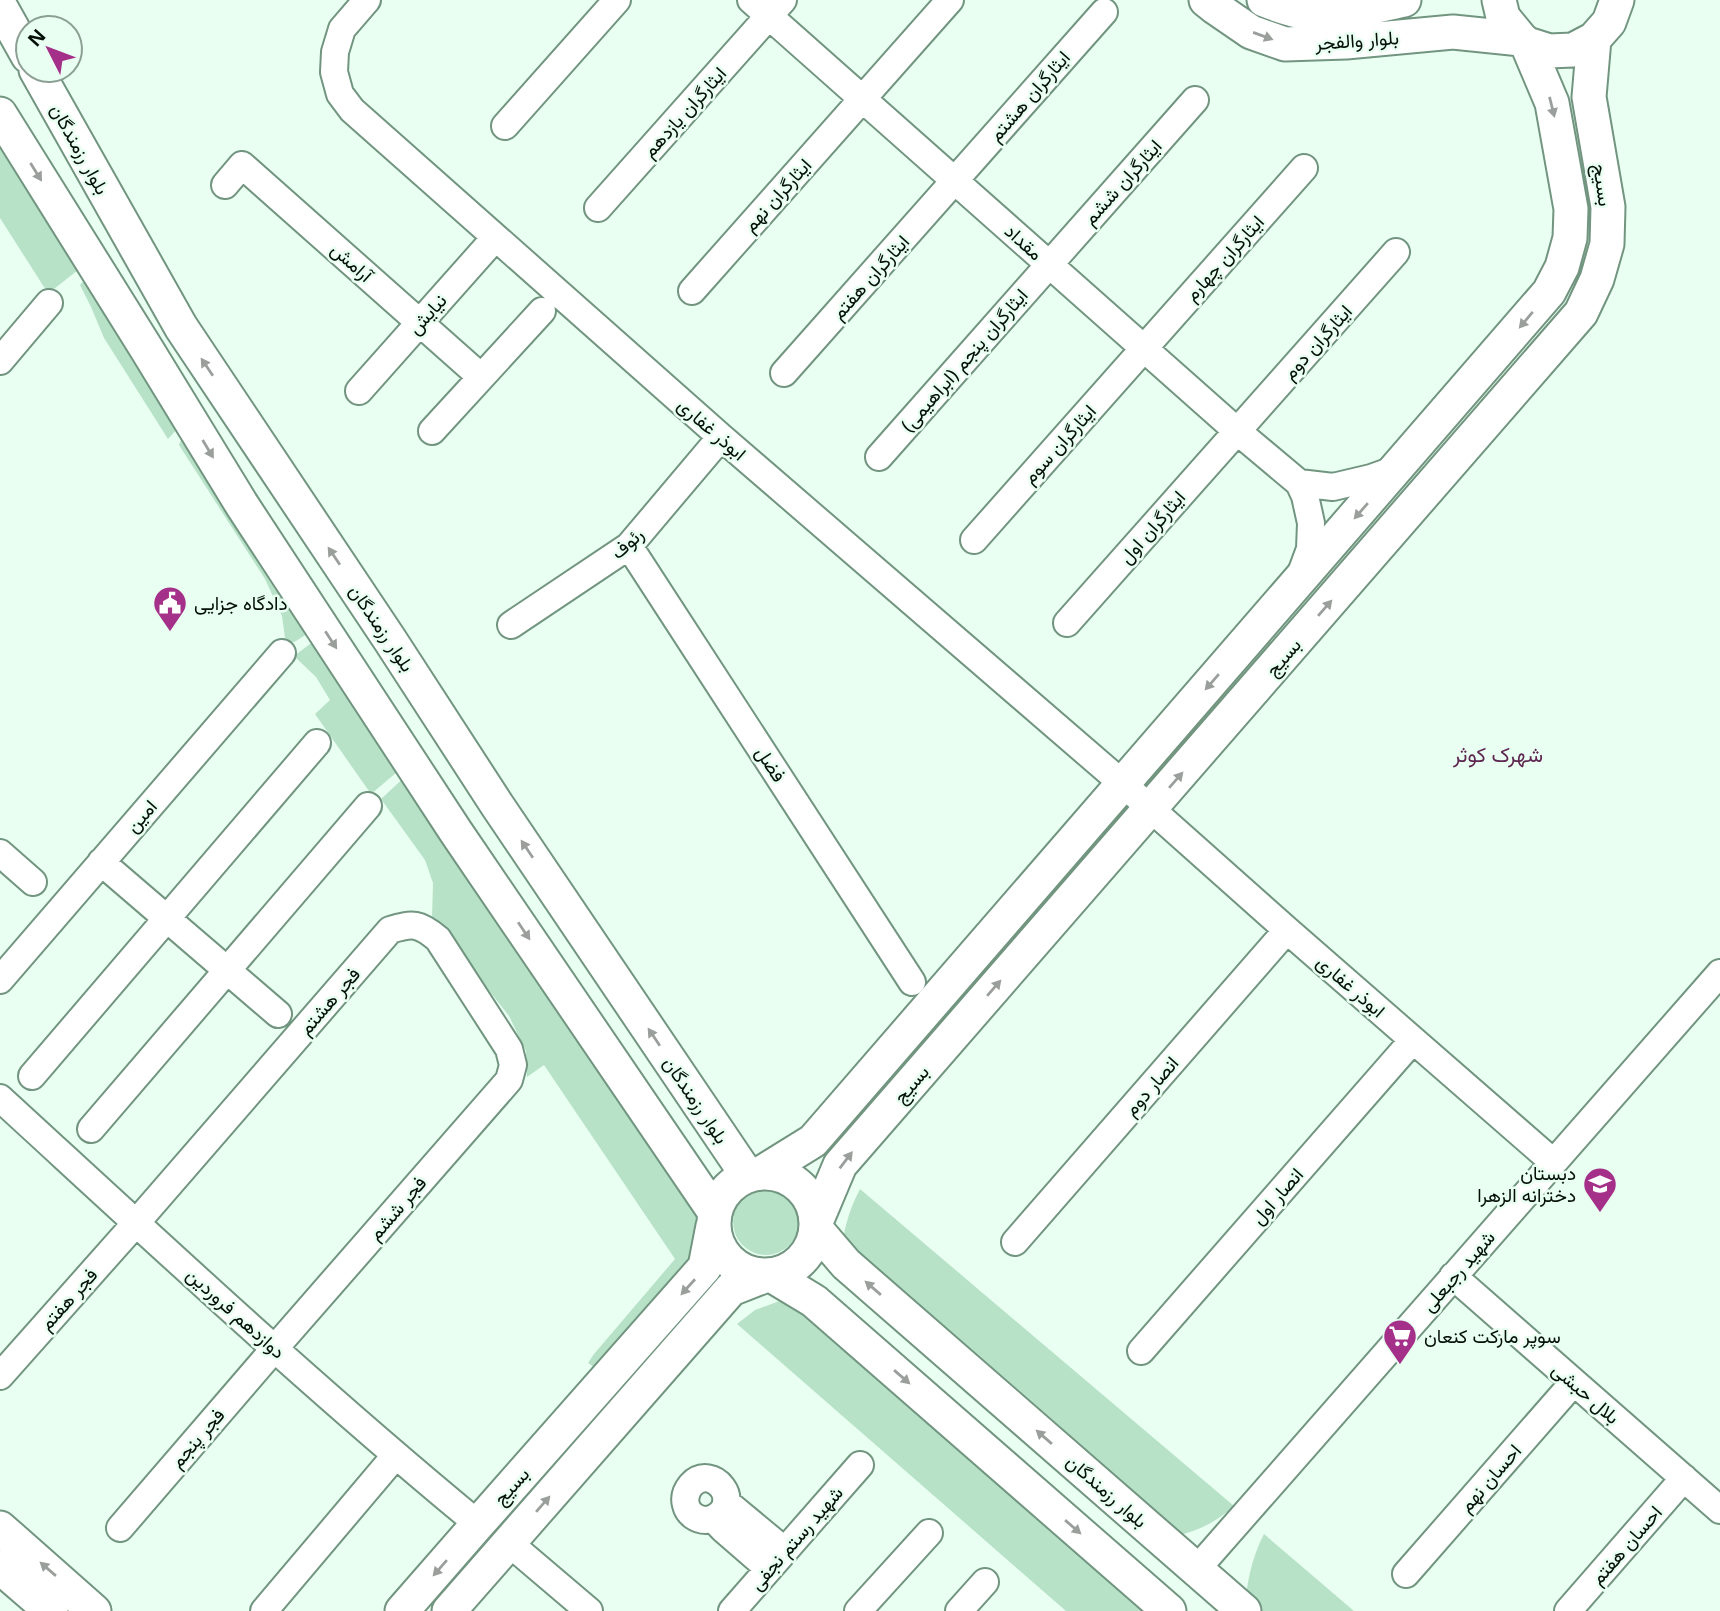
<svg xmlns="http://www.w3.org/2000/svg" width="1720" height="1611" font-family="'Noto Sans',Vazirmatn,sans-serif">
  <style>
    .green { fill: #b7e2c8 }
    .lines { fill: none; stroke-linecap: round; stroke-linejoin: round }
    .minor-casing { stroke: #729580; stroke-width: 30 }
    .major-casing { stroke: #729580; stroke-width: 37 }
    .minor { stroke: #fff; stroke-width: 26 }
    .major { stroke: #fff; stroke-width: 33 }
    .oneway { fill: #9b9f9c }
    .labels { text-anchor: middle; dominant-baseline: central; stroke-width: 5; stroke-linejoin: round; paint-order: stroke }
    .street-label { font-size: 19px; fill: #040f08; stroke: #e9fff1 }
    .poi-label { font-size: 19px; fill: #040f08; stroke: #e9fff1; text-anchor: start }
    .neighbourhood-label { font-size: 21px; fill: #5e2650; stroke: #e9fff1 }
  </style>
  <rect width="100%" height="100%" fill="#e9fff1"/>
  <path class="green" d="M0 136 82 267 50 292 44 287 0 218Z
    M89 275 179 427 168 439 104 338 91 307 80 285Z
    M183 435 313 630 296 641 286 645 282 616 265 579 179 445Z
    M318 638 403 767 371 794 315 714 330 700 316 677 294 656Z
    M409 773 702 1215 692 1255 597 1369 588 1363 594 1354 675 1259 544 1065 527 1077 526 1051 509 1016 432 918 433 883 425 860 381 799Z
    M733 1222a33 33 0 1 1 66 0a33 33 0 1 1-66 0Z
    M860 1189 1234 1506C1216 1522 1199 1531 1175 1536L841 1257C843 1232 848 1212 860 1189Z
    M785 1299 1169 1611H1066L737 1324 755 1310Z
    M1264 1534 1354 1611H1244C1247 1583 1251 1559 1264 1534Z"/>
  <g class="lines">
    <g class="minor-casing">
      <path id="minor" d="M367 0 342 29 335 52 334 72 340 94 352 110 721 437 1123 784 1287 930 1553 1162
        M751 0 1237 431 1299 483 1305 496 1311 523 1310 549 1300 576
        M505 126 617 0
        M225 185 242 165 481 377
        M598 208 783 0
        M692 291 950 0
        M0 361 49 303
        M784 373 1104 12
        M359 391 495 238
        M432 431 542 311
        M879 457 1195 100
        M1299 483 1333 487 1371 478 1396 469
        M974 540 1304 168
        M629 546 912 982
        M1067 623 1396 252
        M511 625 629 546 721 437
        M0 853 33 882
        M101 862 278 1014
        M0 980 282 653
        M32 1076 317 743
        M0 1098C157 1242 313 1388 478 1524
        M91 1129 368 806
        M1015 1242 1287 930
        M1453 1276 1720 1510
        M1141 1351 1413 1040
        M0 1376 136 1223 390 930C413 923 419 923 438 939L509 1049 513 1065 509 1080 275 1348 120 1528
        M726 1502 785 1551
        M712 1519C746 1503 712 1462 691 1485 686 1491 684 1498 686 1505 688 1514 697 1520 706 1520 708 1520 710 1519 711 1519 715 1520 721 1527 724 1530 739 1543 754 1556 769 1569
        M509 1543 589 1611
        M1196 1570 1720 973
        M1406 1574 1574 1382
        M264 1611 395 1456
        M732 1611 860 1465
        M858 1611 929 1533
        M959 1611 985 1582
        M1568 1611 1684 1478"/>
    </g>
    <g class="major-casing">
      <path id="major" d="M1206 0 1216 8 1251 32 1285 44 1346 42 1453 32 1521 39
        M1264 0C1279 6 1295 11 1311 14 1341 17 1374 6 1404 0
        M1499 0 1503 17 1521 39 1527 44 1549 51 1573 50 1594 39 1609 22 1617 0
        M0 6 28 56
        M36 70 181 327 390 640 497 805 747 1175
        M0 114 146 348 242 505 456 832 714 1211
        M763 1172 813 1141 1549 292 1562 267 1570 238 1571 209 1552 103 1527 44
        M714 1224a51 51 0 1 1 102 0a51 51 0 1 1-102 0Z
        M816 1222 840 1165 1581 313 1597 279 1607 244 1608 207 1589 97 1594 39
        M816 1229 846 1264 1244 1611
        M771 1275 814 1301 1169 1611
        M0 1528 94 1611
        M0 1567 51 1611
        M402 1611 478 1524 705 1267 713 1226
        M449 1611 731 1289 767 1275"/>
    </g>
    <use href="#minor" class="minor"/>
    <use href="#major" class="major"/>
  </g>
  <defs><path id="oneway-solid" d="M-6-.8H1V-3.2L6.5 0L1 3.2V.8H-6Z" transform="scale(1.75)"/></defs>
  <g class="oneway">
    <use href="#oneway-solid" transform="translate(1263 36) rotate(20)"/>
    <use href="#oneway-solid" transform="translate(1552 107) rotate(76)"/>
    <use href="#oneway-solid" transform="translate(36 172) rotate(58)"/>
    <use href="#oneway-solid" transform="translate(1526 320) rotate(130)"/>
    <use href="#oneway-solid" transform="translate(207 367) rotate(-124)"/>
    <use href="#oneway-solid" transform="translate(208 449) rotate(59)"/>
    <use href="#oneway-solid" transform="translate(1361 511) rotate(131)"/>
    <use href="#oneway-solid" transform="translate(334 556) rotate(-124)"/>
    <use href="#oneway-solid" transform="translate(1325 608) rotate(-49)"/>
    <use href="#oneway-solid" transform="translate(331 640) rotate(57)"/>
    <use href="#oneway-solid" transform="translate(1212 682) rotate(131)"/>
    <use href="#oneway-solid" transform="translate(1176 780) rotate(-49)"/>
    <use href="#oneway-solid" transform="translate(527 849) rotate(-124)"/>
    <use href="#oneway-solid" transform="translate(524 931) rotate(56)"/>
    <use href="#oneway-solid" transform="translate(994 988) rotate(-49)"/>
    <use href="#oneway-solid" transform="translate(654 1037) rotate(-124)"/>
    <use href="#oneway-solid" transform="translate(846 1160) rotate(-53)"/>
    <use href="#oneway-solid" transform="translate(688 1287) rotate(132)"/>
    <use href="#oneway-solid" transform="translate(873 1288) rotate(-139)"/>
    <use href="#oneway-solid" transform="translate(902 1377) rotate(41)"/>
    <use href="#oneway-solid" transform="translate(1044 1437) rotate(-139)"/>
    <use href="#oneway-solid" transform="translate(543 1504) rotate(-49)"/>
    <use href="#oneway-solid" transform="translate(1073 1527) rotate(41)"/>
    <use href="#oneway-solid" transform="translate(440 1568) rotate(131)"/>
    <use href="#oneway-solid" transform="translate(48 1569) rotate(-139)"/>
  </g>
  <defs>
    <g id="civic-pin" transform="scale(1.75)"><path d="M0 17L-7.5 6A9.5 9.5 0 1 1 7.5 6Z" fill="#a4308a" stroke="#e9fff1"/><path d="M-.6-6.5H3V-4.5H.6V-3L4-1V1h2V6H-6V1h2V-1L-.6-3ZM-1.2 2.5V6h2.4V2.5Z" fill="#fff"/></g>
    <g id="school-pin" transform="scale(1.75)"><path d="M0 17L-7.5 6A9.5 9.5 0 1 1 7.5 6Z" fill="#a4308a" stroke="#e9fff1"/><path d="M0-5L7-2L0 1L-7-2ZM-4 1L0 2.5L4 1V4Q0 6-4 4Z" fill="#fff"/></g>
    <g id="supermarket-pin" transform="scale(1.75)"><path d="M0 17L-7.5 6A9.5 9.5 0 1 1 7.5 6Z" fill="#a4308a" stroke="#e9fff1"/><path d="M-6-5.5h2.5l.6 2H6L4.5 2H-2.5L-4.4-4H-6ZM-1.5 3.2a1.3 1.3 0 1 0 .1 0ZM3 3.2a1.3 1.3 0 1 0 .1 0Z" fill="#fff"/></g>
  </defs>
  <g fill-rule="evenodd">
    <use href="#civic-pin" x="170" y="603"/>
    <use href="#school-pin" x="1600" y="1184"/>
    <use href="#supermarket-pin" x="1400" y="1336"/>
  </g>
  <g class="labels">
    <g class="street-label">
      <text transform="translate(1357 40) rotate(-4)">بلوار والفجر</text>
      <text transform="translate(1029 96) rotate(-49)">ایثارگران هشتم</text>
      <text transform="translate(684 112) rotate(-48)">ایثارگران یازدهم</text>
      <text transform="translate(80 149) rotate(61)">بلوار رزمندگان</text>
      <text transform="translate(1122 182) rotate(-48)">ایثارگران ششم</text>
      <text transform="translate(1603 185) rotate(82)">بسیج</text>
      <text transform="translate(777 195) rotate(-48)">ایثارگران نهم</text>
      <text transform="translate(1024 242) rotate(42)">مقداد</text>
      <text transform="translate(1224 258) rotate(-48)">ایثارگران چهارم</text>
      <text transform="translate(352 262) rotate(42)">آرامش</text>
      <text transform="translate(870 277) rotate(-48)">ایثارگران هفتم</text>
      <text transform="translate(427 314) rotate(-48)">نیایش</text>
      <text transform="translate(1317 342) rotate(-48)">ایثارگران دوم</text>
      <text transform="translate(964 360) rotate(-49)">ایثارگران پنجم (ابراهیمی)</text>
      <text transform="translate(712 429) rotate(41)">ابوذر غفاری</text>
      <text transform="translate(1059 444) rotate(-48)">ایثارگران سوم</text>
      <text transform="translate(1152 527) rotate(-49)">ایثارگران اول</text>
      <text transform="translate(627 543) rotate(-42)">رئوف</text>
      <text transform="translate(382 628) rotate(56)">بلوار رزمندگان</text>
      <text transform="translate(1283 657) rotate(-49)">بسیج</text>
      <text transform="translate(771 764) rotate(57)">فضل</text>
      <text transform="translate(141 816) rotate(-49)">امین</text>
      <text transform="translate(1351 986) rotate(41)">ابوذر غفاری</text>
      <text transform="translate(329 1001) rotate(-49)">فجر هشتم</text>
      <text transform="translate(911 1084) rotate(-49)">بسیج</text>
      <text transform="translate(1151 1086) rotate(-49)">انصار دوم</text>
      <text transform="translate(696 1100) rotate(56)">بلوار رزمندگان</text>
      <text transform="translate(1277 1196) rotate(-49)">انصار اول</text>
      <text transform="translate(397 1208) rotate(-49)">فجر ششم</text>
      <text transform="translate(1458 1271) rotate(-49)">شهید رجبعلی</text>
      <text transform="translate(68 1299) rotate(-48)">فجر هفتم</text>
      <text transform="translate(236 1313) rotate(42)">دوازدهم فروردین</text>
      <text transform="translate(1586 1393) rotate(41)">بلال حبشی</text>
      <text transform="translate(197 1438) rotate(-49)">فجر پنجم</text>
      <text transform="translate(1490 1478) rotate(-49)">احسان نهم</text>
      <text transform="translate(511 1486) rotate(-48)">بسیج</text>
      <text transform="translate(1107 1491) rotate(41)">بلوار رزمندگان</text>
      <text transform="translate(796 1538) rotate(-49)">شهید رستم نجفی</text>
      <text transform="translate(1626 1545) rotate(-49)">احسان هفتم</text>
    </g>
    <g class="poi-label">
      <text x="194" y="603">دادگاه جزایی</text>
      <text x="1576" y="1173" text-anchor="end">دبستان<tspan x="1576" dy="22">دخترانه الزهرا</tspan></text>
      <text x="1424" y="1336">سوپر مارکت کنعان</text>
    </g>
    <g class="neighbourhood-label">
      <text x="1498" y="754">شهرک کوثر</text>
    </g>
  </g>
  <g transform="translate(49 49) rotate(312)"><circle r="33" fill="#e9fff1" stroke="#8d9f94" stroke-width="2"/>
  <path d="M0-5L12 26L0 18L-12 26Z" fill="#a4308a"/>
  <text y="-10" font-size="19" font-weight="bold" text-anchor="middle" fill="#040f08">N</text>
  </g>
</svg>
